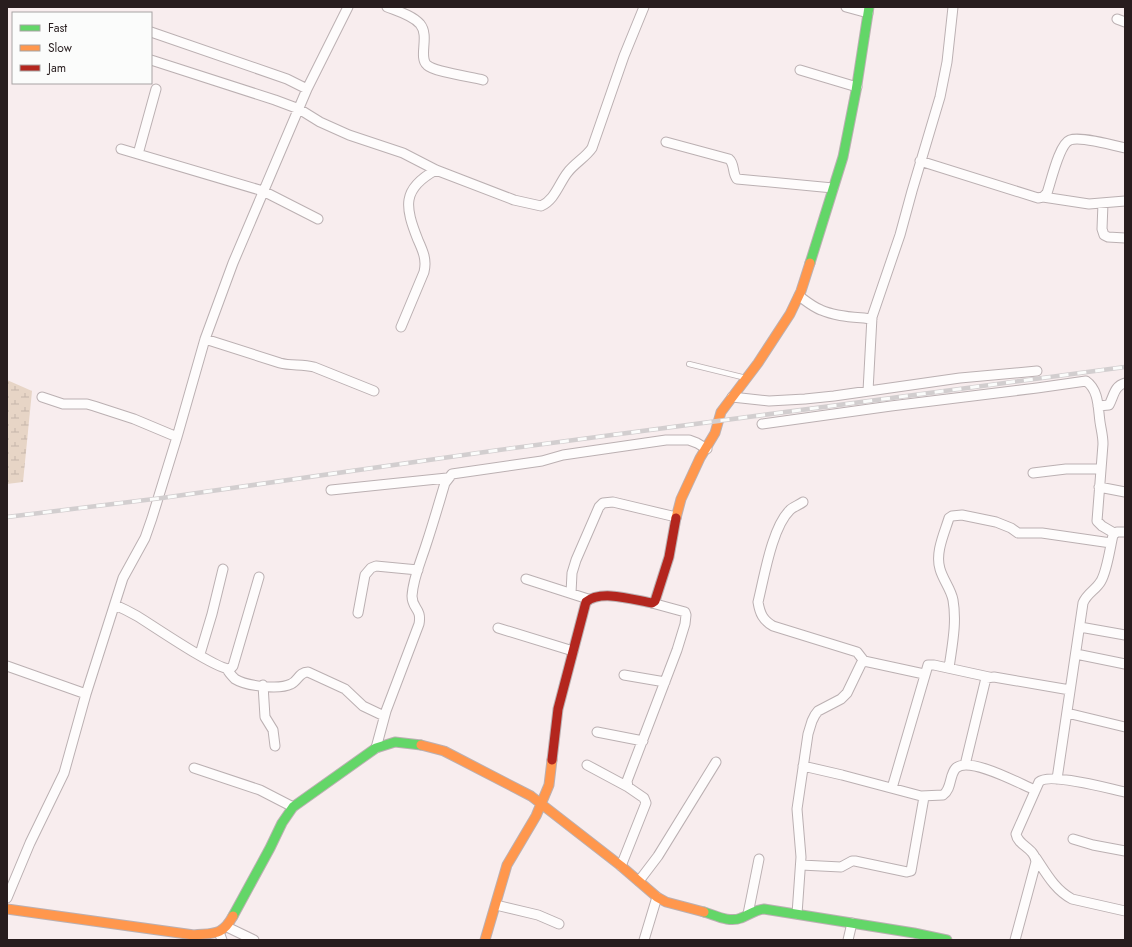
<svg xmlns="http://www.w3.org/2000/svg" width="1132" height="947" font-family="Jost,sans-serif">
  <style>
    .wetland { fill: url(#wetland-marsh) }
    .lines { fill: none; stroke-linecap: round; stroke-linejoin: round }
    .lane-casing { stroke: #bbb0b2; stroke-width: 6 }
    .street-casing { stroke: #bbb0b2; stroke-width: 11 }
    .fast-casing { stroke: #bbb0b2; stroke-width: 11 }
    .slow-casing { stroke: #bbb0b2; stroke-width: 11 }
    .jam-casing { stroke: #bbb0b2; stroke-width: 11 }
    .lane { stroke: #fefcfc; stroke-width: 4.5 }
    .street { stroke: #fefcfc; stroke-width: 9 }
    .fast { stroke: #63d668; stroke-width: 9 }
    .slow { stroke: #ff974d; stroke-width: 9 }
    .jam { stroke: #b3261e; stroke-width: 9 }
    .rail-casing { stroke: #d2cecf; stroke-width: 4.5 }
    .rail { stroke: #fbfcfb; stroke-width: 3; stroke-dasharray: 9; stroke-linecap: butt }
  </style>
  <defs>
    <pattern id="wetland-marsh" width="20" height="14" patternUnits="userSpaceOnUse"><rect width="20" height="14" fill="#e7d5c6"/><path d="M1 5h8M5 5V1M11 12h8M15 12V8" fill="none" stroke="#c6b6aa"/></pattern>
  </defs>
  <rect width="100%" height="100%" fill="#f8edee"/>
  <path class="wetland" d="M7 380 32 391 23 482 7 484Z"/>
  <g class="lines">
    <g class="lane-casing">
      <path id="lane" d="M689 364 746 378"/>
    </g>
    <g class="street-casing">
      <path id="street" d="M387 7C397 11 412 15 420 24 430 36 418 57 427 65 434 72 472 77 483 80
        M846 7 868 13
        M1117 19 1125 22
        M151 32 287 79 307 89
        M151 60 275 100 299 109 320 122 349 135 403 153 436 170 514 200 541 206C555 200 559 183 568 172 575 163 586 157 592 148L624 56 644 7
        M800 70 857 87
        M666 142 729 159C735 164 732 173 737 179L833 188
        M121 149 263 191 318 219
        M138 154 156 89
        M920 161 1038 198 1043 197 1047 193C1051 182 1059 144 1070 140 1080 136 1113 145 1125 148
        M1043 197 1089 204 1125 201
        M1103 203 1102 229 1104 235 1108 237 1125 238
        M799 296C806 301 813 307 821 310 837 317 855 317 872 319
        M401 327 424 272C427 260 423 251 418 240 405 207 401 189 436 170
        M205 339 280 363C291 366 302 364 314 367L374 391
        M868 391 872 317 900 235 912 191 940 97 947 62 953 7
        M42 397 63 404H87L94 406 134 419 177 437
        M732 397 769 401 805 399 834 396 960 378 1037 371
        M1098 406 1109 405C1114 396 1114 386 1125 383
        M762 424 891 406 1037 388 1086 381C1099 390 1098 408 1100 422 1101 429 1103 436 1103 444L1097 521 1102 526 1114 533
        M1033 473 1066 469H1101
        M1099 487 1125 492
        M331 490 447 478
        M803 502C799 505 793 507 790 510 772 527 764 578 758 602 760 614 763 620 773 626L857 652 864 661
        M526 579 588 599
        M571 593 572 573 576 560 599 507 603 503 613 502 676 517
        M115 605C122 608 130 612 137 616 152 625 217 670 230 669L233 666 259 577
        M358 613 365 575 371 568 376 566 418 570
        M1080 627 1125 635
        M498 628 573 651
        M200 654 212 614 223 569
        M1076 654 1125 664
        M7 666 86 694
        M949 668C952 646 957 623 953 600 951 589 943 580 940 569 935 553 944 534 949 518L952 516 962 515 996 522 1011 528 1018 533H1042L1111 543
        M227 669C229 673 232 676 235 679 246 686 279 690 291 684 298 681 299 672 308 672L345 689 363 706 384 716
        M624 675 665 682
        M263 685 265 717 273 730 275 746
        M1067 713 1125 727
        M597 732 643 741
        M376 748 386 711 419 624C422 608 412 609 412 596 413 578 421 561 426 545 433 524 439 503 445 483L452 474 542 461 563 455 666 440H689L697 443 707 449
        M587 765 628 787
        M965 765 986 678 994 677 1070 690
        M803 766 842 775 921 796 943 795C952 789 949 775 956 768 970 756 1020 784 1035 790
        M194 768 260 790 293 807
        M1057 779 1083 603C1087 593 1096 590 1101 581 1107 571 1110 548 1113 535L1117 532H1125
        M892 788 928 665H934L989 677
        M1073 839 1093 845 1125 851
        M1036 858C1046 873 1055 890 1072 899L1125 911
        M801 865 841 867 852 861H855L907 872 911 871 924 797
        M621 866 646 803 644 798 628 787 627 781 677 650 685 624 686 615 685 612 652 603
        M639 881 658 856 716 762
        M7 898 30 843 64 773 86 694 123 578 145 538 152 518 177 437 205 339 233 263 307 89 348 7
        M496 905 538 915 559 924
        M748 914 759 859
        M797 914 801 857 797 809 808 734 812 721 815 715 818 711 841 699 847 693 861 664 864 661 924 674
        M227 927 254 940
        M219 932 222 940
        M644 940 657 897
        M848 940 852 923
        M1015 940 1036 862C1035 848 1018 846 1016 834L1039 782C1049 772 1110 789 1125 792"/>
    </g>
    <g class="fast-casing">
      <path id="fast" d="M810 263 843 157 856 91 869 7
        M704 912C715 915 729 923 741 918 749 915 755 910 764 909L914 933 947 940
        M233 916 270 848 282 823 293 807 376 748 395 742 421 745"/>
    </g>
    <g class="slow-casing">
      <path id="slow" d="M676 518 681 499 700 458 715 433 721 412 758 363 790 314 801 291 810 263
        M421 745 444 751 531 796 621 866 657 897 666 902 704 912
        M7 909 194 935C214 933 222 936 233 916
        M485 940 507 865 536 816 549 785 552 760"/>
    </g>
    <g class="jam-casing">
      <path id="jam" d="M552 760 558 709 586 602C601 589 634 600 652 603L655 601 669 557 676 518"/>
    </g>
    <use href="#lane" class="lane"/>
    <use href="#street" class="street"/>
    <use href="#fast" class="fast"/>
    <use href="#slow" class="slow"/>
    <use href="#jam" class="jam"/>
    <g class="rail-casing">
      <path id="rail" d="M7 517 162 498 499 450 1125 367"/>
    </g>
    <use href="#rail" class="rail"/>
  </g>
  <rect width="1132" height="947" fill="none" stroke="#281d1e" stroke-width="16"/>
  <rect x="12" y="12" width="140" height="72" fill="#fbfcfb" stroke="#a7a3a3"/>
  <rect x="20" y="25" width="20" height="6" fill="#63d668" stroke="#a7a3a3"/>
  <text x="48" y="32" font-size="12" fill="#281d1e">Fast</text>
  <rect x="20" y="45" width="20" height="6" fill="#ff974d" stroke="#a7a3a3"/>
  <text x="48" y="52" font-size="12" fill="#281d1e">Slow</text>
  <rect x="20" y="65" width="20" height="6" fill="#b3261e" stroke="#a7a3a3"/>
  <text x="48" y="72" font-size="12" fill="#281d1e">Jam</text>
</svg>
